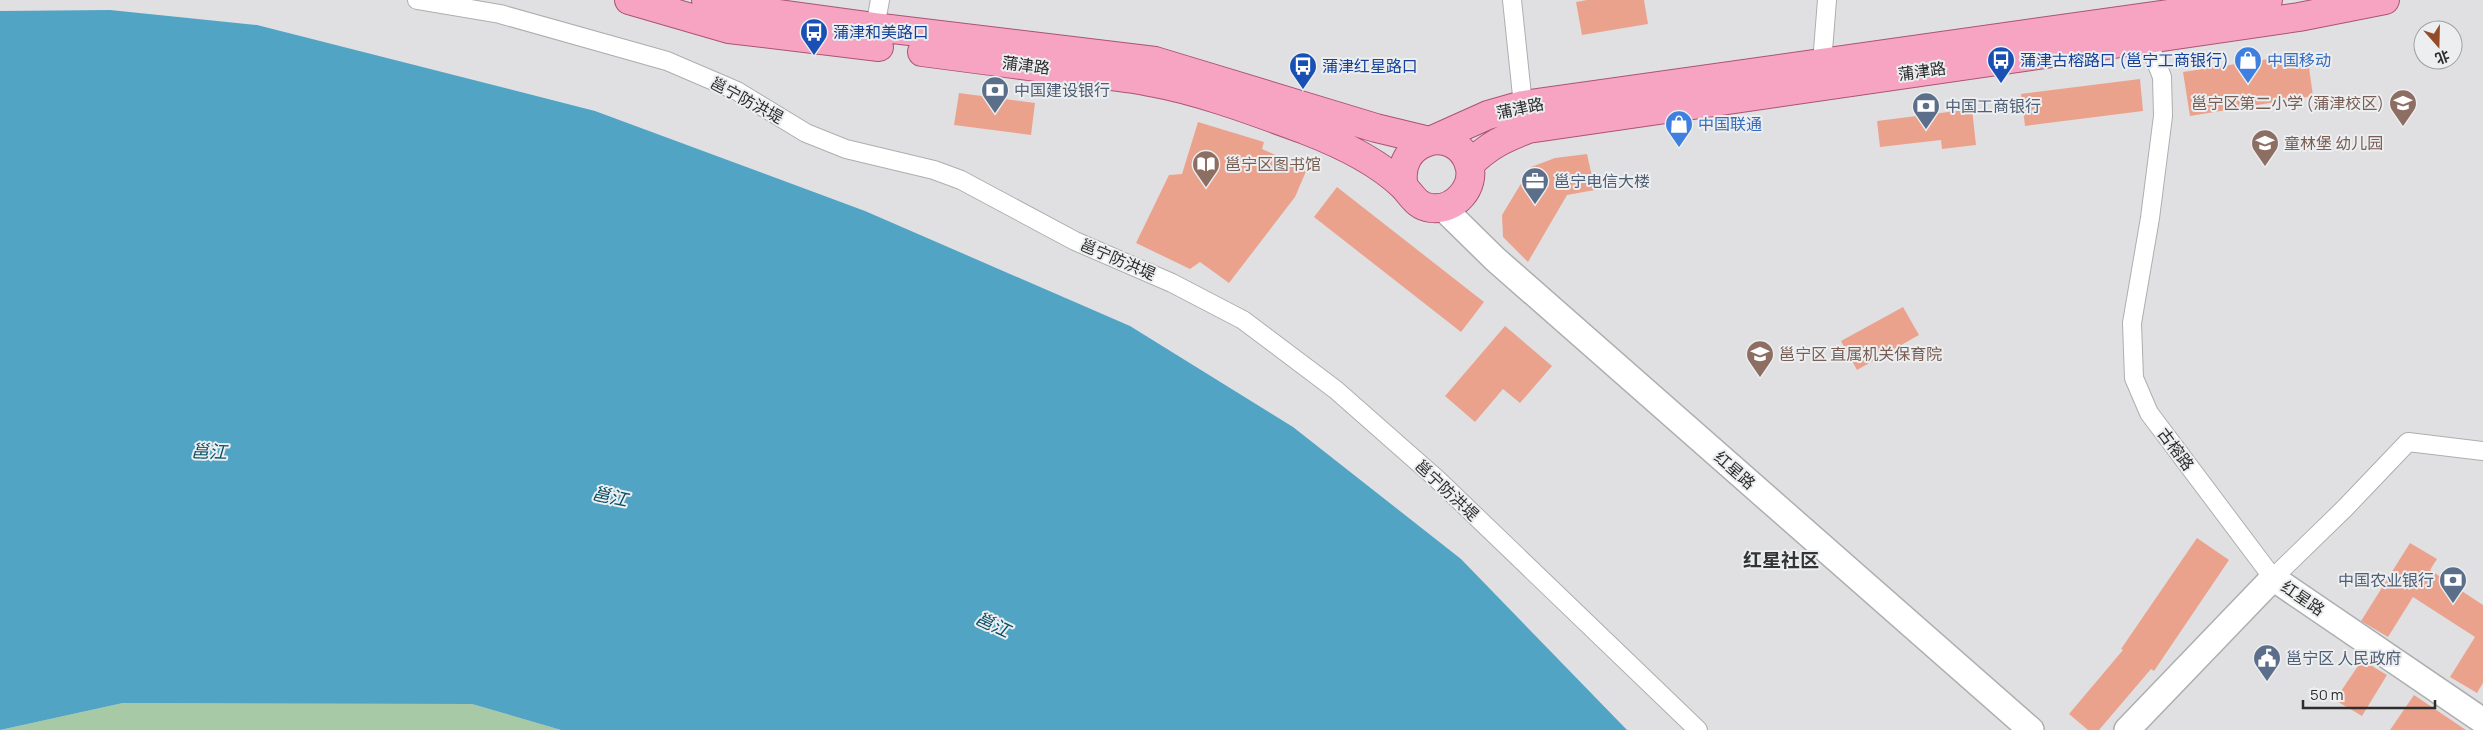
<svg xmlns="http://www.w3.org/2000/svg" width="2483" height="730" font-family="Manrope,'Noto Sans SC',sans-serif">
  <style>
    .park { fill: #a8c9a6 }
    .water { fill: #52a4c4 }
    .building { fill: #eba28d }
    .lines { fill: none; stroke-linecap: round; stroke-linejoin: round }
    .minor-casing { stroke: #adaeaf; stroke-width: 20 }
    .secondary-casing { stroke: #adaeaf; stroke-width: 28 }
    .primary-casing { stroke: #ab5373; stroke-width: 30 }
    .minor { stroke: #fff; stroke-width: 18 }
    .secondary { stroke: #fff; stroke-width: 25 }
    .primary { stroke: #f6a4c2; stroke-width: 28 }
    .labels { text-anchor: middle; dominant-baseline: central; stroke-width: 4; stroke-linejoin: round; paint-order: stroke }
    .transit-label { font-size: 16px; fill: #164399; stroke: #edeeef; text-anchor: start }
    .shop-label { font-size: 16px; fill: #366cbe; stroke: #edeeef; text-anchor: start }
    .street-label { font-size: 16px; fill: #2c2d2d; stroke: #edeeef }
    .service-label { font-size: 16px; fill: #4e5e75; stroke: #edeeef; text-anchor: start }
    .education-label { font-size: 16px; fill: #785e54; stroke: #edeeef; text-anchor: start }
    .water-label { font-size: 18px; font-style: italic; fill: #084f66; stroke: #edeeef }
    .quarter-label { font-size: 19px; font-weight: bold; fill: #333435; stroke: #edeeef }
  </style>
  <rect width="100%" height="100%" fill="#e0e0e2"/>
  <path class="park" d="M123 703 472 704 561 730H0Z"/>
  <path class="water" d="M110 10 257 25 595 111 865 211 1130 326 1293 427 1461 559 1627 730H561L472 704 123 703 0 730V11Z"/>
  <path class="building" d="M1587 0H1644L1648 24 1582 35 1576 2Z
    M2307 53 2313 96 2190 116 2183 72Z
    M2140 79 2143 111 2025 126 2021 94Z
    M959 93 1035 103 1031 135 954 125Z
    M1972 109 1976 145 1942 149 1941 140 1880 147 1877 121Z
    M1198 122 1264 142 1262 149 1307 169 1295 197 1229 283 1200 262 1190 269 1136 243 1169 175 1182 174Z
    M1587 154 1595 190 1567 195 1528 262 1503 237 1502 215 1531 167 1555 158Z
    M1337 187 1484 302 1461 332 1314 217Z
    M1903 307 1919 335 1857 370 1841 341Z
    M1505 326 1552 366 1520 403 1503 389 1475 422 1445 396Z
    M2197 538 2229 560 2154 671 2151 669 2099 730H2088L2069 714 2123 650 2121 649Z
    M2410 543 2437 559 2430 570 2483 605V683L2477 693 2450 677 2475 637 2413 597 2388 637 2361 621Z
    M2362 660 2387 675 2362 716 2335 700Z
    M2414 695 2466 730H2390Z"/>
  <g class="lines">
    <g class="minor-casing">
      <path id="minor" d="M417 0 500 14 667 61 737 91 806 133 846 149 934 170 961 180 1075 241 1172 283 1243 320 1336 390 1437 479 1698 730
        M1512 0 1523 105
        M875 27 880 0
        M2147 39 2162 77 2163 116 2150 218 2132 323 2134 378 2149 413 2273 578 2345 508 2408 442 2483 451
        M1822 63 1827 0"/>
    </g>
    <g class="secondary-casing">
      <path id="secondary" d="M1443 208 1495 259 2031 730
        M2127 730 2273 578 2483 721"/>
    </g>
    <g class="primary-casing">
      <path id="primary" d="M629 0 729 29 879 47
        M706 0 734 8 875 27 1155 61 1376 128 1430 141 1488 115 1523 105 2268 0
        M922 52C973 59 1024 65 1075 72 1100 75 1126 77 1150 82 1201 91 1256 112 1305 130 1339 143 1376 160 1403 186 1412 195 1416 206 1431 208 1455 211 1476 187 1469 164 1455 122 1393 140 1404 187
        M1469 165C1489 145 1503 139 1528 129L2299 17 2385 0"/>
    </g>
    <use href="#minor" class="minor"/>
    <use href="#secondary" class="secondary"/>
    <use href="#primary" class="primary"/>
  </g>
  <defs>
    <g id="bus-pin" transform="scale(1.4375)"><path d="M0 17L-7.5 6A9.5 9.5 0 1 1 7.5 6Z" fill="#1a4fb4" stroke="#edeeef"/><path d="M-5-6H5V4H4V6H2V4H-2V6H-4V4H-5ZM-3.5-4V0h7V-4ZM-3.5 1.2v1.5H-2V1.2ZM2 1.2v1.5H3.5V1.2Z" fill="#fff"/></g>
    <g id="shop-pin" transform="scale(1.4375)"><path d="M0 17L-7.5 6A9.5 9.5 0 1 1 7.5 6Z" fill="#3f7fe0" stroke="#edeeef"/><path d="M-5-2.5h2.3a2.7 3.5 0 0 1 5.4 0H5L5.5 6h-11ZM-1.5-2.5h3a1.5 2.3 0 0 0-3 0Z" fill="#fff"/></g>
    <g id="bank-pin" transform="scale(1.4375)"><path d="M0 17L-7.5 6A9.5 9.5 0 1 1 7.5 6Z" fill="#5c6f8a" stroke="#edeeef"/><path d="M-6-4H6V4H-6ZM0-2.3a2.3 2.3 0 1 0 0 4.6a2.3 2.3 0 1 0 0-4.6Z" fill="#fff"/></g>
    <g id="school-pin" transform="scale(1.4375)"><path d="M0 17L-7.5 6A9.5 9.5 0 1 1 7.5 6Z" fill="#8d6e63" stroke="#edeeef"/><path d="M0-5L7-2L0 1L-7-2ZM-4 1L0 2.5L4 1V4Q0 6-4 4Z" fill="#fff"/></g>
    <g id="library-pin" transform="scale(1.4375)"><path d="M0 17L-7.5 6A9.5 9.5 0 1 1 7.5 6Z" fill="#8d6e63" stroke="#edeeef"/><path d="M-6-4Q-3-5.5-.7-3.5V5Q-3 3-6 4ZM6-4Q3-5.5 .7-3.5V5Q3 3 6 4Z" fill="#fff"/></g>
    <g id="office-pin" transform="scale(1.4375)"><path d="M0 17L-7.5 6A9.5 9.5 0 1 1 7.5 6Z" fill="#5c6f8a" stroke="#edeeef"/><path d="M-6-3h4V-5.5h4V-3h4V5H-6ZM-1-4.5V-3h2v-1.5ZM-6 0V1H6V0Z" fill="#fff"/></g>
    <g id="civic-pin" transform="scale(1.4375)"><path d="M0 17L-7.5 6A9.5 9.5 0 1 1 7.5 6Z" fill="#5c6f8a" stroke="#edeeef"/><path d="M-.6-6.5H3V-4.5H.6V-3L4-1V1h2V6H-6V1h2V-1L-.6-3ZM-1.2 2.5V6h2.4V2.5Z" fill="#fff"/></g>
  </defs>
  <g fill-rule="evenodd">
    <use href="#bus-pin" x="814" y="32"/>
    <use href="#bus-pin" x="2001" y="60"/>
    <use href="#shop-pin" x="2248" y="60"/>
    <use href="#bus-pin" x="1303" y="66"/>
    <use href="#bank-pin" x="995" y="90"/>
    <use href="#school-pin" x="2403" y="103"/>
    <use href="#bank-pin" x="1926" y="106"/>
    <use href="#shop-pin" x="1679" y="124"/>
    <use href="#school-pin" x="2265" y="143"/>
    <use href="#library-pin" x="1206" y="164"/>
    <use href="#office-pin" x="1535" y="181"/>
    <use href="#school-pin" x="1760" y="354"/>
    <use href="#bank-pin" x="2453" y="580"/>
    <use href="#civic-pin" x="2267" y="658"/>
  </g>
  <g class="labels">
    <g class="transit-label">
      <text x="833" y="32">蒲津和美路口</text>
      <text x="2020" y="60">蒲津古榕路口 (邕宁工商银行)</text>
      <text x="1322" y="66">蒲津红星路口</text>
    </g>
    <g class="shop-label">
      <text x="2267" y="60">中国移动</text>
      <text x="1698" y="124">中国联通</text>
    </g>
    <g class="street-label">
      <text transform="translate(1026 65) rotate(7)">蒲津路</text>
      <text transform="translate(1922 71) rotate(-8)">蒲津路</text>
      <text transform="translate(747 100) rotate(28)">邕宁防洪堤</text>
      <text transform="translate(1520 108) rotate(-12)">蒲津路</text>
      <text transform="translate(1118 259) rotate(23)">邕宁防洪堤</text>
      <text transform="translate(2176 449) rotate(53)">古榕路</text>
      <text transform="translate(1735 470) rotate(41)">红星路</text>
      <text transform="translate(1447 490) rotate(43)">邕宁防洪堤</text>
      <text transform="translate(2303 598) rotate(34)">红星路</text>
    </g>
    <g class="service-label">
      <text x="1014" y="90">中国建设银行</text>
      <text x="1945" y="106">中国工商银行</text>
      <text x="1554" y="181">邕宁电信大楼</text>
      <text x="2434" y="580" text-anchor="end">中国农业银行</text>
      <text x="2286" y="658">邕宁区 人民政府</text>
    </g>
    <g class="education-label">
      <text x="2384" y="103" text-anchor="end">邕宁区第二小学 (蒲津校区)</text>
      <text x="2284" y="143">童林堡 幼儿园</text>
      <text x="1225" y="164">邕宁区图书馆</text>
      <text x="1779" y="354">邕宁区 直属机关保育院</text>
    </g>
    <g class="water-label">
      <text transform="translate(209 451) rotate(2)">邕江</text>
      <text transform="translate(610 496) rotate(12)">邕江</text>
      <text transform="translate(993 624) rotate(25)">邕江</text>
    </g>
    <g class="quarter-label">
      <text x="1781" y="560">红星社区</text>
    </g>
  </g>
  <g transform="translate(2438 45) rotate(160)"><circle r="24" fill="#edeeef" stroke="#a0a1a1"/>
  <path d="M0-4L9 19L0 12L-9 19Z" fill="#934b28"/>
  <text y="-8" font-size="14" font-weight="bold" text-anchor="middle" fill="#2c2d2d">北</text>
  </g>
  <path d="M2303 700v8h132v-8" fill="none" stroke="#2c2d2d" stroke-width="2.5"/>
  <text x="2310" y="700" font-size="15" fill="#2c2d2d" stroke="#edeeef" stroke-width="4" paint-order="stroke">50 m</text>
</svg>
